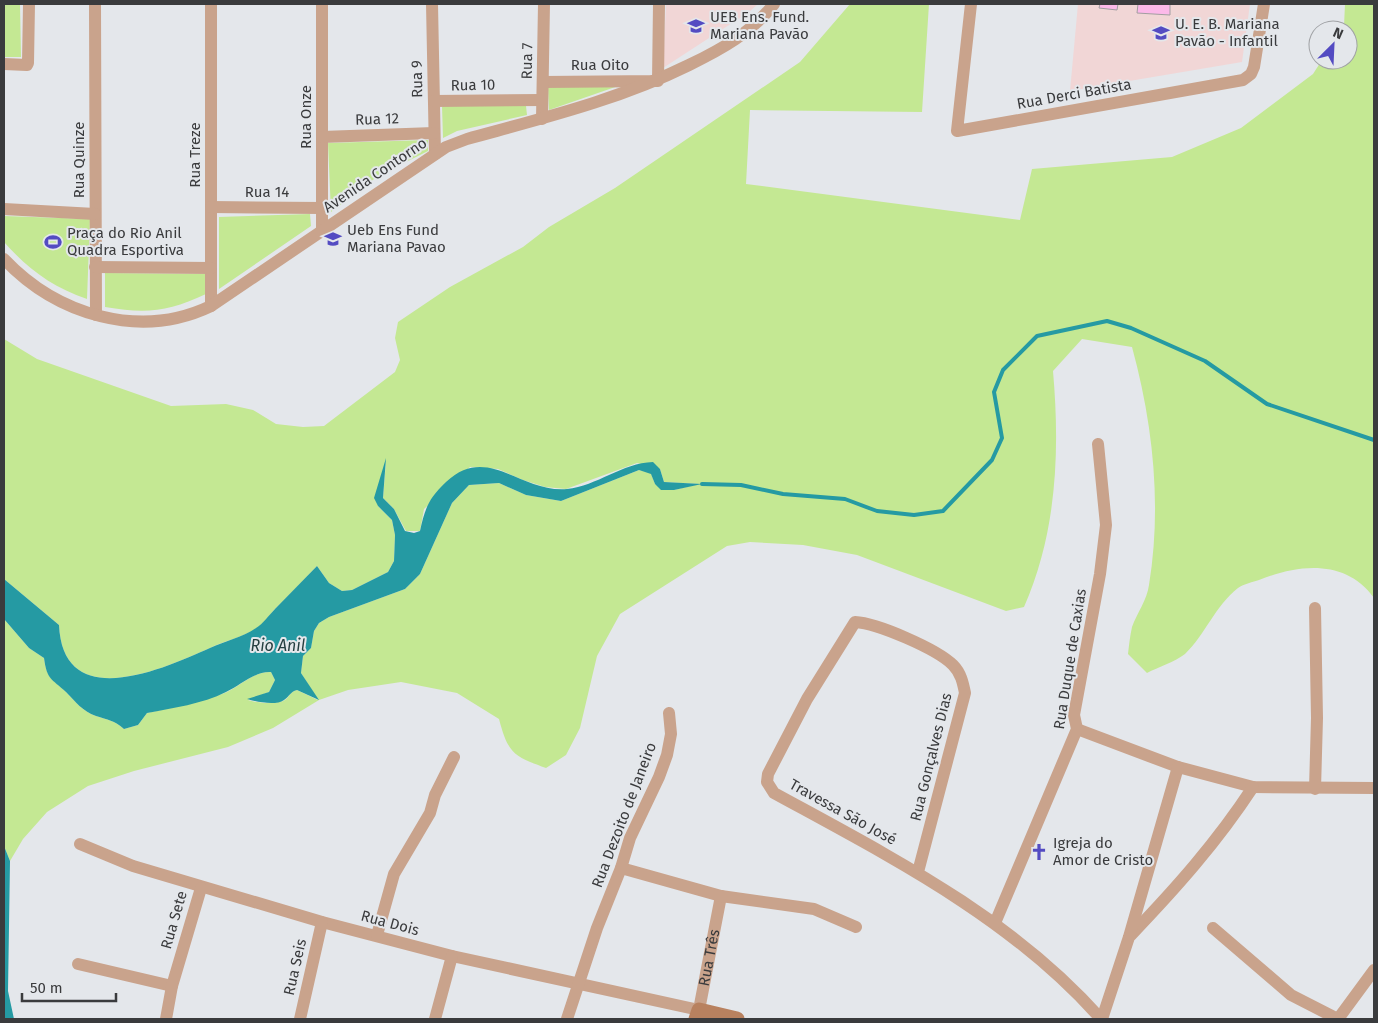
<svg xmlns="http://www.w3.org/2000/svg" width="1378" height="1023" font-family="'Fira Sans',sans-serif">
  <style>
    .education { fill: #f1d6d6 }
    .green { fill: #c4e893 }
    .water { fill: #259aa3 }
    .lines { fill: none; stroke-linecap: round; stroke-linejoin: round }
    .stream { stroke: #259aa3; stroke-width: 4 }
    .building { fill: #fcb9e9; stroke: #a29ea1 }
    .street { stroke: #c9a38c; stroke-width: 12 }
    .secondary { stroke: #b8815f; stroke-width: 15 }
    .labels { text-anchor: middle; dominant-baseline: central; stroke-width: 4; stroke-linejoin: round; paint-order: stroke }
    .poi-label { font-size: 15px; fill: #3a3b3d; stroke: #e4e7eb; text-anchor: start }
    .street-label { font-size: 15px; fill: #3a3b3d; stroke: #e4e7eb }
    .water-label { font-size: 16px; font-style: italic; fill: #263f41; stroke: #e4e7eb }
  </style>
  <rect width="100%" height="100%" fill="#e4e7eb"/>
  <path class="education" d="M666 4H758L749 12 663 68Z
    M1078 4H1250L1242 62 1070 91Z"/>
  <path class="green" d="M4 4H20L21 57H4Z
    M850 4H929L922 112 750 110 746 184 1020 220 1032 169 1172 157 1241 128 1313 74 1322 60H1348V30H1341L1344 26 1345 4H1374V598C1346 559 1299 564 1259 580 1253 582 1244 584 1238 588 1215 606 1205 635 1185 654 1175 662 1158 667 1147 673L1128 654C1129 645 1130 636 1132 627 1137 613 1147 600 1149 585 1162 505 1153 424 1132 347L1082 339 1053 371C1060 451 1057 532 1024 607L1006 611 857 555 803 545 750 542 727 546 620 614 597 656 580 728 566 755 546 768C513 756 508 753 499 719L457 693 401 682 348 690 319 700 273 728 228 747 134 771 88 786 47 812 23 839 10 861 4 846V619L29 648 44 658C47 680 52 678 66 692 76 702 82 711 96 716 108 720 114 720 124 729L138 725 147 713C172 708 197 702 222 694 239 688 253 671 271 672L275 680 269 692 248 700C257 703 276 705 285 700 290 696 290 692 297 690L318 700 301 673 303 656 311 648 314 631 319 623 329 617 405 589 420 574 452 503 469 485 499 483 526 495 561 501 639 470 651 473 655 484 674 490 699 484 664 482 660 469 637 463 566 489 545 487 523 480 498 469 470 467 424 509 420 531H406L394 509 383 498 386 461 378 506 392 520 395 535 394 561 388 572 352 590 342 591 329 583 317 566C303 581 289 595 274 610 269 616 263 624 256 629 243 637 224 641 210 648 163 669 63 714 59 625L4 579V339L37 359 171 406 226 404 253 410 276 424 303 427 324 426 395 372 400 360 395 338 398 322 450 287 523 247 549 227 615 188 800 62Z
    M621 85 549 110 548 87Z
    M442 106H526L527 115 457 131 443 138Z
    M428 140V151L378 176 331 212 328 143Z
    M310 214 311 226 219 289V217Z
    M4 216 90 219 87 299C52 287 28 269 4 242Z
    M105 273 205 274 206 294C168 312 146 314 105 307Z"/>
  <path class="water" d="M386 458 383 498 394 509 405 531 414 533 420 531C425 508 429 498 446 482 488 443 520 493 567 489 597 486 622 463 653 462L660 469 664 482 702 484 674 490H661L655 484 651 474 639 470 561 501 526 495 499 483 469 485 452 503 420 574 405 589 329 617 319 623 314 631 311 648 303 656 301 673 319 700 297 690C290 692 290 696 284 700 276 706 257 702 247 699L269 692 275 680 271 672C255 671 241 685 226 692 202 704 173 708 147 713L138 725 124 729C114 720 108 720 96 716 82 711 76 702 66 692 51 678 47 680 44 658L29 648 4 619V579L59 625C63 714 163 669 210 648 225 641 243 637 256 628 263 624 269 615 275 609 289 595 303 580 317 566L329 583 342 591 352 590 388 572 394 561 395 535 392 520 378 506 374 498Z
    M4 846 10 861 8 991 14 1019H4Z"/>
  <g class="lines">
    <path class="stream" d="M702 484 741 485 783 494 845 499 877 511 914 515 943 511 992 460 1002 438 994 392 1003 370 1037 336 1107 321 1131 328 1205 361 1267 404 1374 440"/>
  </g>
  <path class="building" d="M1100 4H1118L1117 10 1099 8Z
    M1138 4H1170V15L1137 13Z"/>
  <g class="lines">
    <g class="street">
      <path d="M95 4 96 315"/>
      <path d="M211 4V306"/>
      <path d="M322 4V230"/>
      <path d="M432 4 435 154"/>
      <path d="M971 4 957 131 1243 80 1251 74 1254 67 1264 4"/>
      <path d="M4 64 27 65 28 63 29 4"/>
      <path d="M543 82 658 81 659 4"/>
      <path d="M434 101 542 100"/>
      <path d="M542 119 544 4"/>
      <path d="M322 137 434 133"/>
      <path d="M211 207 322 208"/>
      <path d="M4 209 95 214"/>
      <path d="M4 259C57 315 140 340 211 306L446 147 467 139C543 118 618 100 689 65 722 49 751 33 774 4"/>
      <path d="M95 267 211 268"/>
      <path d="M1077 729 1178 767 1253 787 1374 788"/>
      <path d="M1315 789 1317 718 1315 608"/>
      <path id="s1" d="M80 844 133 866 322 922 452 956 699 1010 721 896"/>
      <path d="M621 868 721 896 814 909 856 927"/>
      <path d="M918 872 965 693C963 683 961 673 953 665 937 649 877 623 855 622L807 699 768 774 767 782 774 793C891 857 1012 918 1101 1019"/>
      <path d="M995 923 1077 729 1074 715 1100 574 1106 525 1098 444"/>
      <path d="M1213 928 1291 995 1338 1019"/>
      <path d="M377 935 394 874 430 813 435 795 454 757"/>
      <path d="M1131 935C1176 888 1217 842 1253 787"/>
      <path d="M78 964 172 986"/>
      <path d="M166 1019 172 986 201 888"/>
      <path d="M300 1019 322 922"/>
      <path d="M435 1019 452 956"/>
      <path d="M567 1019 597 928 621 868 630 838 659 777 667 755 671 734 669 713"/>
      <path d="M1102 1019 1129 937 1178 767"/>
      <path d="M1338 1019 1374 970"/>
    </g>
    <path class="secondary" d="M696 1019 699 1010 737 1019"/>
  </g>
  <defs>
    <g id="school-bare" transform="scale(1.35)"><path d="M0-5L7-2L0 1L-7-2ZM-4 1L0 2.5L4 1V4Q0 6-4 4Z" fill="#534bc2" stroke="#e4e7eb" stroke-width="2.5" paint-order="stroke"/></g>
    <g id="stadium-bare" transform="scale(1.35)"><path d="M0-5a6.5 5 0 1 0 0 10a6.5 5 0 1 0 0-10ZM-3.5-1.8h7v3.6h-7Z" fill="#534bc2" stroke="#e4e7eb" stroke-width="2.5" paint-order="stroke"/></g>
    <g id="church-bare" transform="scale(1.35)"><path d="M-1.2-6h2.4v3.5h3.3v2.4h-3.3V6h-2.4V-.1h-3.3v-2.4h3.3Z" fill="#534bc2" stroke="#e4e7eb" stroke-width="2.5" paint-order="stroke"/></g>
  </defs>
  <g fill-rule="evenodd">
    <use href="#school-bare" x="696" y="26"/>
    <use href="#school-bare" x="1161" y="33"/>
    <use href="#school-bare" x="333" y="239"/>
    <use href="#stadium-bare" x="53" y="242"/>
    <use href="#church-bare" x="1039" y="852"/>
  </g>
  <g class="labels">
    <g class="poi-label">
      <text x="710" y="17">UEB Ens. Fund.<tspan x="710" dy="17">Mariana Pavão</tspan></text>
      <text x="1175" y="24">U. E. B. Mariana<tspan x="1175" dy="17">Pavão - Infantil</tspan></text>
      <text x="347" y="230">Ueb Ens Fund<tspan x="347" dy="17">Mariana Pavao</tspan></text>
      <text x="67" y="233">Praça do Rio Anil<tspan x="67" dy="17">Quadra Esportiva</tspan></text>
      <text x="1053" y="843">Igreja do<tspan x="1053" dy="17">Amor de Cristo</tspan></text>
    </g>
    <g class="street-label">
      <text transform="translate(527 61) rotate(-89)">Rua 7</text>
      <text x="600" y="65">Rua Oito</text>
      <text transform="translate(417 79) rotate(-91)">Rua 9</text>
      <text transform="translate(473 85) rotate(-1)">Rua 10</text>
      <text transform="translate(1074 94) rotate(-10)">Rua Derci Batista</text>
      <text transform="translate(306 117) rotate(-90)">Rua Onze</text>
      <text transform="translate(377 119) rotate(-2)">Rua 12</text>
      <text transform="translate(195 155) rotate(-90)">Rua Treze</text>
      <text transform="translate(79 160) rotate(-90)">Rua Quinze</text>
      <text transform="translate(375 175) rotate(-34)">Avenida Contorno</text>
      <text x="267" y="192">Rua 14</text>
      <text transform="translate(1070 659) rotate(-81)">Rua Duque de Caxias</text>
      <text transform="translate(931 757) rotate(-76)">Rua Gonçalves Dias</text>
      <text transform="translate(843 812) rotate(29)">Travessa São José</text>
      <text transform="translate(624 815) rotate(-69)">Rua Dezoito de Janeiro</text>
      <text transform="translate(174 920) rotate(-74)">Rua Sete</text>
      <text transform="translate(390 923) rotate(15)">Rua Dois</text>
      <text stroke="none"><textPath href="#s1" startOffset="695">Rua Três</textPath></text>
      <text transform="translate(295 967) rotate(-77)">Rua Seis</text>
    </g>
    <g class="water-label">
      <text x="278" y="645">Rio Anil</text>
    </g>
  </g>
  <rect width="1378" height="1023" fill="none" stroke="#3a3b3d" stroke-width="10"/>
  <g transform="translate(1333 45) rotate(24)"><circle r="24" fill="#e4e7eb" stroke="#a0a2a5"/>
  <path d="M0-4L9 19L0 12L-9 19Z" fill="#534bc2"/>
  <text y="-8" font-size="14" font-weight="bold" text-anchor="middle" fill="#3a3b3d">N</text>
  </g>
  <path d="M22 993v8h94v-8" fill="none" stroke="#3a3b3d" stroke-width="2.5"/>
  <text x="30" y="993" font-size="15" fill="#3a3b3d" stroke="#e4e7eb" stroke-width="4" paint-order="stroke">50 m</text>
</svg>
